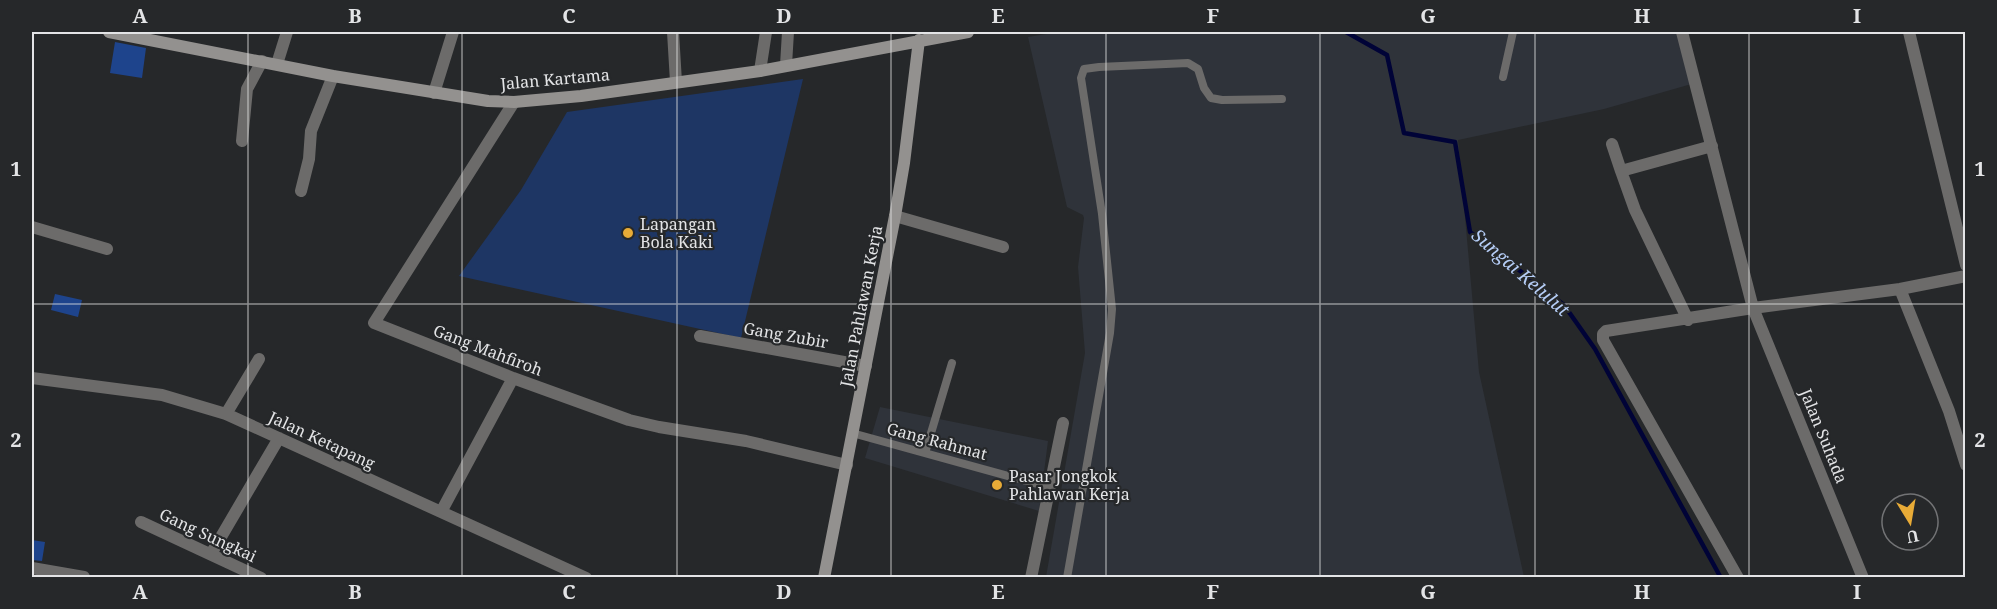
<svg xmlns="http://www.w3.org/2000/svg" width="1997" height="609" font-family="'Noto Serif',serif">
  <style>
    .built { fill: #2f333a }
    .green { fill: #1e3664 }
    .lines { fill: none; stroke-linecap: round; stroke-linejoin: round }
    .stream { stroke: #000337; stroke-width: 4.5 }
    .building { fill: #1e448c }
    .lane { stroke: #6c6b6a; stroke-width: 8 }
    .street { stroke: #6c6b6a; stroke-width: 12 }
    .secondary { stroke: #93918f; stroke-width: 12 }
    .grid { fill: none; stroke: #e3e4e6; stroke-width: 1.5; stroke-opacity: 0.55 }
    .poi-dot { fill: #e8ab37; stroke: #26282a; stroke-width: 2 }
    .labels { text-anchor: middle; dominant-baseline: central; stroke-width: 4.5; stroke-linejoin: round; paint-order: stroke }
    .street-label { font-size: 16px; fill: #e3e4e6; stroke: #26282a }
    .poi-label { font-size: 16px; fill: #e3e4e6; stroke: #26282a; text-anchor: start }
    .water-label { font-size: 18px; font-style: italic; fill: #b5cdf6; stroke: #26282a }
    .neatline { fill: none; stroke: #e3e4e6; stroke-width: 2 }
    .grid-label { font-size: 20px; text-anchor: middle; font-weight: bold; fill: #e3e4e6 }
  </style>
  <rect width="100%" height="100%" fill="#26282a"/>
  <path class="built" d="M1059 32H1687L1695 83 1604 109 1458 140 1479 372 1524 577H1046L1085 353 1078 267 1084 218 1083 215 1067 207 1028 37Z
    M880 407 1048 441 1039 511 865 458Z"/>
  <path class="green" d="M803 79 741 338 459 276 521 190 567 112Z"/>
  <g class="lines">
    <path class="stream" d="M1346 32 1387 55 1404 133 1455 142 1470 232 1564 305 1595 349 1721 578"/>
  </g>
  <path class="building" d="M115 42 146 48 142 78 110 73Z
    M55 294 82 300 78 317 51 310Z
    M32 540 45 542 42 561 32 560Z"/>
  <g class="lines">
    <path class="lane" d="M1503 77 1513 32
      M852 433 1048 487
      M925 453 952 363
      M1067 578 1110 333 1112 309 1102 214 1081 78 1084 69 1099 67 1188 63 1198 69 1204 88 1211 98 1222 100 1282 99"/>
    <path class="street" d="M673 32 676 82
      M1682 32 1753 308 1900 289 1966 276
      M1909 32 1966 265
      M277 64 287 32
      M786 65 788 32
      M760 71 766 32
      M434 93 453 32
      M514 102 374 323 513 378 629 420 659 427 746 441 847 465
      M242 141 247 89 262 61
      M1612 144 1621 171
      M301 191 309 159 311 131 333 76
      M895 216 1003 247
      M32 227 107 249
      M1900 289 1949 411 1966 465
      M1688 320 1635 210 1621 171 1712 146
      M700 336 866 366
      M32 378 162 395 226 414 586 578
      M226 414 259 359
      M441 512 513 378
      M141 522 261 578
      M211 554 279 438
      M32 568 84 577
      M1031 578 1063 423
      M1738 578 1603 340V334L1606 331 1753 308 1863 578"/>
    <path class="secondary" d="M109 32 333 76 488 101 514 102 581 96 760 71 968 32
      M824 578 895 216 904 163 919 40"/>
  </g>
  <path class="grid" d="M248 32V578M462 32V578M677 32V578M891 32V578M1106 32V578M1320 32V578M1535 32V578M1749 32V578M32 304H1966"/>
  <g class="poi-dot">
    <circle cx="628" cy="233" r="6"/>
    <circle cx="997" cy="485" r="6"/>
  </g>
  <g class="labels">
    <g class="street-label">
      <text transform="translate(555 79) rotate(-5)">Jalan Kartama</text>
      <text transform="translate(861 306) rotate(-79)">Jalan Pahlawan Kerja</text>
      <text transform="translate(786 335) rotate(10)">Gang Zubir</text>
      <text transform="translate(488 350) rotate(21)">Gang Mahfiroh</text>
      <text transform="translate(1824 436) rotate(68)">Jalan Suhada</text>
      <text transform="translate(322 440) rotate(25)">Jalan Ketapang</text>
      <text transform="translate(937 441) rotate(15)">Gang Rahmat</text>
      <text transform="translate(208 535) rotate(25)">Gang Sungkai</text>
    </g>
    <g class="poi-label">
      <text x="640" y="224">Lapangan<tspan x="640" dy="18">Bola Kaki</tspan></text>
      <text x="1009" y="476">Pasar Jongkok<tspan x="1009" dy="18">Pahlawan Kerja</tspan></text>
    </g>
    <g class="water-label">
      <text transform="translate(1521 272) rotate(41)">Sungai Kelulut</text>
    </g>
  </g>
  <rect width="1997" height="609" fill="none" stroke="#26282a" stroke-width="66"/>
  <g transform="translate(1910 522) rotate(169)"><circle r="28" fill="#26282a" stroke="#727375" stroke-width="1.5"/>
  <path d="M0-4.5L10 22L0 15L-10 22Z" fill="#e8ab37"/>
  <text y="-9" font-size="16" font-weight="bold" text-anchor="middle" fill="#e3e4e6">U</text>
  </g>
  <rect x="33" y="33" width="1931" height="543" class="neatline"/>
  <g class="grid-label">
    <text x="140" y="23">A</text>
    <text x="355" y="23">B</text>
    <text x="569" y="23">C</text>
    <text x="784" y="23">D</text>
    <text x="998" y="23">E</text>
    <text x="1213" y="23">F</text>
    <text x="1428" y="23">G</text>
    <text x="1642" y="23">H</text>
    <text x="1857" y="23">I</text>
    <text x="16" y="176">1</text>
    <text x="1980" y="176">1</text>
    <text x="16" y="447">2</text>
    <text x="1980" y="447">2</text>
    <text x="140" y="599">A</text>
    <text x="355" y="599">B</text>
    <text x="569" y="599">C</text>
    <text x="784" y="599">D</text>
    <text x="998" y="599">E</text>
    <text x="1213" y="599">F</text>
    <text x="1428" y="599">G</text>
    <text x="1642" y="599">H</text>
    <text x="1857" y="599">I</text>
  </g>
</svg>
